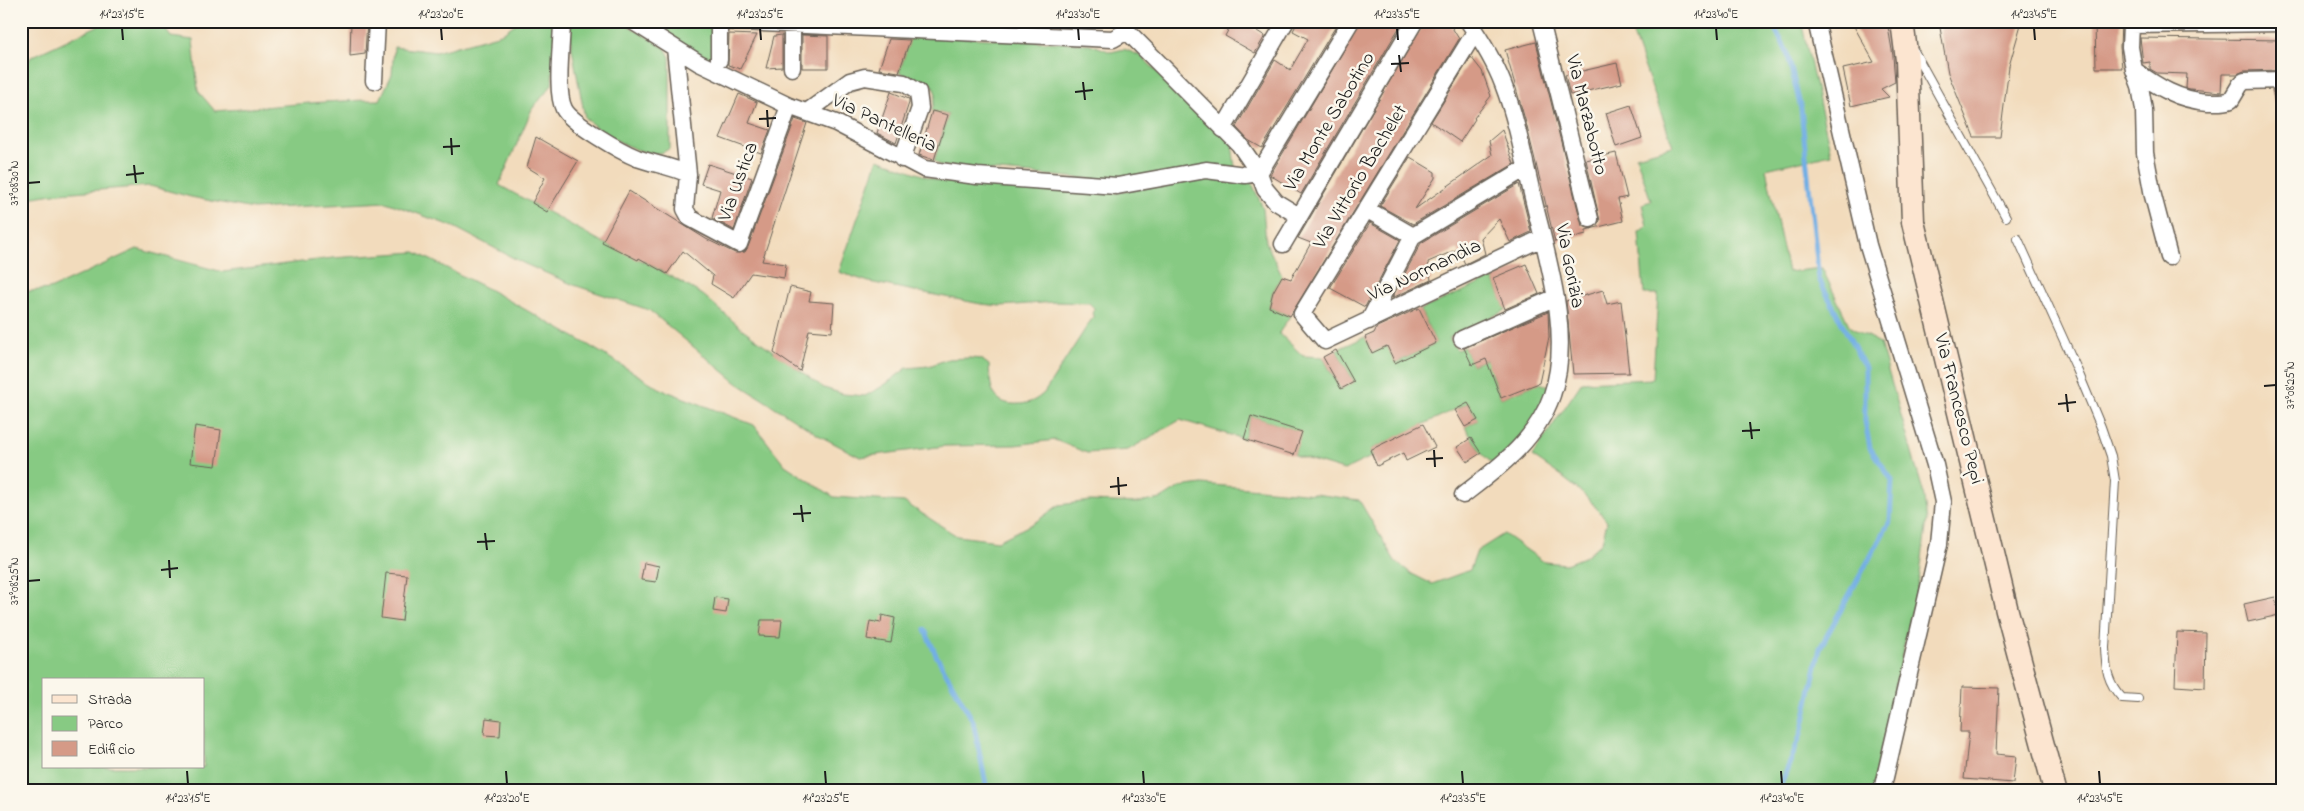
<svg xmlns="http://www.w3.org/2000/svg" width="2304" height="811" font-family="'Indie Flower',sans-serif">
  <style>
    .green { fill: #87ca83; stroke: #527350; fill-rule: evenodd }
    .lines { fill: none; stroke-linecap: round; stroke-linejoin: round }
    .stream { stroke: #72afe4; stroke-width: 5 }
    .building { fill: #d59a87 }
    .lane-casing { stroke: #675f54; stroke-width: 10 }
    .street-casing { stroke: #675f54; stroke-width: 19 }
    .secondary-casing { stroke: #675f54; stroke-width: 25 }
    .lane { stroke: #fff; stroke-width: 8 }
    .street { stroke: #fff; stroke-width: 16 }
    .secondary { stroke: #fce5d0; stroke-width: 22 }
    .ticks { fill: none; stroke: #1c1c1c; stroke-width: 2 }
    .labels { text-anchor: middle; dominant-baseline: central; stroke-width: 5; stroke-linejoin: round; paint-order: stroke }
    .street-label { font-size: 20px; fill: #1c1c1c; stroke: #fbf7ec }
    .neatline { fill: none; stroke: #1c1c1c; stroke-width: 2 }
    .ticks-label { font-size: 12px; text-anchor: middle; fill: #1c1c1c }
  </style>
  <rect width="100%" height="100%" fill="#fbf7ec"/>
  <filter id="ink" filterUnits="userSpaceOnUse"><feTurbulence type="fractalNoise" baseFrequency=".02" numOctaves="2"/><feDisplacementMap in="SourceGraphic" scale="10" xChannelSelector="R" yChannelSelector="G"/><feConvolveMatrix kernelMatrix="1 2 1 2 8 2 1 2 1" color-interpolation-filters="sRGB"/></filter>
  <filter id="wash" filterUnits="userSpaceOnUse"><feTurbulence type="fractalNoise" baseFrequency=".0096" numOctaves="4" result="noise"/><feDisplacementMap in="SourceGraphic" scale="20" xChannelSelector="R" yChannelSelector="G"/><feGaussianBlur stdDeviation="1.12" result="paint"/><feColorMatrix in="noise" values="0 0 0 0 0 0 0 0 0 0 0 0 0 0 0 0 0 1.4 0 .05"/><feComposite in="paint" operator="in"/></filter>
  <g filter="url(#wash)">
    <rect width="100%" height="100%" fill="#f2dbbc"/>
    <path class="green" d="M108 21H159L171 37 193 40 198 91 215 111C270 107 325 100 380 100L392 74 394 47 436 52 501 34 519 21H556L552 85 532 109 499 185 602 242 651 265 703 295 741 328 824 388 843 394 865 396 883 386 907 368 929 366 948 359 970 358 981 359 989 365C990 388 992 406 1020 404 1031 403 1036 400 1044 393L1093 317 1094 308 1089 303 1055 302 1001 306 981 304 869 282 839 272 878 159 942 182 1116 193 1209 177 1251 181 1263 208 1266 242 1282 276 1273 292 1269 307 1290 316 1279 333 1303 356 1323 357 1340 389 1354 382 1336 350 1365 337 1372 352 1387 346 1396 363 1436 343 1420 310 1493 278 1506 310 1449 338 1457 350 1464 347 1472 365 1545 335 1491 373 1501 398 1539 383 1549 386 1534 424 1494 465 1481 453 1465 427 1478 420 1468 403 1370 450 1373 456 1344 470 1294 455 1301 432 1251 416 1244 439 1180 420 1128 450 1087 453 1055 440 1015 445 945 446 860 457 820 436 737 383 649 310 574 285 525 264 454 227 386 202 253 209 191 197 150 186 60 193 21 199V74L31 57Z
      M570 21H621L665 48 670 57V148C667 150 663 153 659 153 638 156 600 132 585 118L570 38Z
      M713 21V52L709 59 655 28 652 22Z
      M1628 21H1801L1831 154 1766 169 1788 272 1822 268 1850 327 1880 343 1923 491 1927 520 1920 574 1872 790H21V292L50 289 137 249 223 272 333 258 415 252 492 291 585 343 661 389 754 425 785 465 834 497 904 502 957 536 998 541 1034 523 1059 505 1090 501 1138 503 1161 499 1180 487 1202 484 1315 494 1359 500 1395 561 1412 574 1432 584 1470 570 1477 551 1504 534 1544 562 1566 564 1586 556 1602 542 1607 522C1588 493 1561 476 1532 456L1582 382 1653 379 1658 294H1644L1639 232 1647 226 1642 204 1651 201 1636 156 1673 146ZM44 680H204V767H44Z
      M911 35 1090 44 1111 52 1124 49 1141 56 1232 144 1235 167 1115 181 941 166 934 161 948 115 932 111 936 94 932 84 899 73Z"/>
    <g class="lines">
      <path class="stream" d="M1771 21 1787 52 1801 109 1819 279 1865 368V421L1870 448 1892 480 1890 521 1820 648 1801 734 1779 790
        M925 630 936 655 973 721 986 784 985 790"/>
    </g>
    <g id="blocks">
      <path class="building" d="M351 21H367L365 54 350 56Z
        M1233 21H1241L1265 36 1255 53 1225 36Z
        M1298 21H1339L1262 148 1248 140 1236 127 1275 60 1290 70 1308 39 1293 31Z
        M1361 21H1403L1301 194 1270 175Z
        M1425 21H1448L1459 39 1290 316 1269 307 1273 292 1282 276 1291 279 1311 243 1298 238Z
        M1851 21H1887L1893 56 1895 82 1881 89 1889 97 1851 106 1843 69 1874 62Z
        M1991 21H2022L2009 66 2000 137H1974L1948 73 1939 22Z
        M2095 21H2121L2120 47 2122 68H2096Z
        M729 34 757 35 740 69 728 65Z
        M782 35V67L766 68 774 36Z
        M802 35 828 36V68H802Z
        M2140 38 2283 40V70L2244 71 2237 74H2222L2221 92 2190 89 2186 88 2187 74 2157 73 2150 69V62L2143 63Z
        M889 39 910 40 899 72 879 69Z
        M1536 42 1582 226 1592 229 1600 221 1586 160 1616 153 1627 197 1618 199 1623 221 1586 230V234L1555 242 1526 123 1505 50Z
        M1471 57 1482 71 1491 96 1474 118 1475 119 1460 142 1431 122Z
        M1617 63 1622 83 1570 95 1565 75Z
        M2272 90H2283V111L2277 112Z
        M891 92 909 99V103L896 143 877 133Z
        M739 94 757 102 749 123 770 130 761 153 720 138Z
        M1631 105 1642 138 1616 147 1606 113Z
        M932 111 948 115 934 160 919 155Z
        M795 119 807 123 762 261 786 264 784 278 751 273 734 298 711 284 713 276 683 251 667 274 639 258 638 260 602 242 629 191 706 239 735 253 745 252 748 247Z
        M1502 130 1514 164 1413 224 1380 206 1410 157 1435 172V178L1415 209 1492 155 1489 141Z
        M536 137 578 161 547 212 532 203 545 178 527 167Z
        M708 164 752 178 734 230 712 218 720 190 701 184Z
        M1519 184 1531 232 1510 242 1499 219 1481 238 1485 254 1465 264 1458 249 1428 262 1431 280 1392 298 1421 243Z
        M1370 223 1400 240 1365 307 1330 288Z
        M1526 264 1539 294 1505 309 1493 278Z
        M790 287 811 292 809 301 834 303 832 332 809 330 800 371 774 353Z
        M1603 290 1607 304 1621 301 1629 373 1573 374 1566 301Z
        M1419 308 1436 343 1395 363 1387 346 1372 353 1365 337 1374 333 1377 327Z
        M1548 312 1549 337 1539 383 1501 398 1486 359 1472 365 1464 348Z
        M1336 350 1354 382 1341 389 1323 357Z
        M1468 403 1478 420 1465 427 1455 410Z
        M1251 416 1302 432 1294 455 1244 439Z
        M1423 424 1435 447 1406 461 1403 453 1377 466 1370 450Z
        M195 426 221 430 216 466 190 463Z
        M1471 438 1481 453 1467 462 1457 447Z
        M644 563 659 566 656 582 641 580Z
        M386 573 407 575 402 621 381 618Z
        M715 597 728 599 726 613 713 611Z
        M2275 597 2279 615 2248 622 2244 604Z
        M882 615 895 618 891 643 867 639 870 621 881 623Z
        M761 620H782L780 637 759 636Z
        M2177 632 2206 633 2205 688 2175 686Z
        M1962 687 1999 688 1996 754 2016 756 2013 783 1964 779 1969 732H1960Z
        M486 718 501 720 500 736 484 735Z"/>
    </g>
  </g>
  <g filter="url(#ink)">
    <use href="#blocks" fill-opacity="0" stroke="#675f54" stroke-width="1"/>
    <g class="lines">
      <g class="lane-casing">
        <path id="lane" d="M1914 51 2006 217
          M2018 239 2076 367 2101 427 2111 456 2115 481 2105 648C2106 669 2107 682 2122 698L2138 699"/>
      </g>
      <g class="street-casing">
        <path id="street" d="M562 21C562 42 555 92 564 109 571 123 622 152 637 158 654 164 671 166 688 174L685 209 690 218 739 244 789 106
          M632 21 699 63 789 106 836 123 924 169 977 176 1117 186 1206 170 1245 175 1259 173 1351 21
          M719 21 1113 39 1127 31
          M719 21V60
          M1541 21 1590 219
          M1816 21 1868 245 1935 465 1943 502 1939 544 1882 790
          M1127 22V31L1239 144 1259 173 1265 189 1276 202 1299 216
          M1475 32 1302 314 1325 341 1542 238
          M675 48 688 174
          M792 68V24
          M2134 70C2158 87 2178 100 2208 102 2216 102 2223 103 2231 100L2240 85 2244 81 2283 80
          M374 81 377 21
          M807 112 850 81 865 77 904 83 918 92 920 108 902 159
          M1223 129 1286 21
          M1366 209 1413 236
          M1283 244 1415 21
          M2169 257 2153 196 2145 153 2144 110 2140 86 2134 70 2130 47 2131 25 2283 23
          M1369 321 1413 236 1526 168
          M1462 339 1554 298
          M1463 495C1499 467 1536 441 1552 395 1573 335 1547 258 1533 198 1524 160 1517 120 1503 84 1495 63 1481 40 1468 21"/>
      </g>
      <g class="secondary-casing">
        <path id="secondary" d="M1902 21 1907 60 1913 222 2007 611 2055 790"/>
      </g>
      <use href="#lane" class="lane"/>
      <use href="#street" class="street"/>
      <use href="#secondary" class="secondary"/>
    </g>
  </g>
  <path class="ticks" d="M122 28 123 40M441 28 442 40M760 28 761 40M1078 28 1079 40M1397 28 1398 40M1716 28 1717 40M2034 28 2035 40M1399 55 1401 72M1391 64 1409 63M1083 82 1085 100M1075 92 1093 90M767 110 768 127M759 119 776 118M451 138 452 155M443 147 460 146M134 165 136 183M126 175 144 173M28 183 40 182M2264 386 2276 385M2066 394 2068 412M2058 404 2076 402M1750 422 1752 439M1742 431 1760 430M1434 450 1435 467M1426 459 1443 458M1118 477 1119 495M1110 487 1127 485M801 505 803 522M793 514 811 513M485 533 487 550M477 542 495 541M169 560 170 578M161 570 178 568M28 581 40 580M187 771 188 784M506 771 507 784M825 771 826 784M1143 771 1144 784M1462 771 1463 784M1781 771 1782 784M2099 771 2100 784"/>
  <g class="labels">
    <g class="street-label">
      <text transform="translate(1586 115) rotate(76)">Via Marzabotto</text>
      <text transform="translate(1330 122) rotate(-59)">Via Monte Sabotino</text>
      <text transform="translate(884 124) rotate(25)">Via Pantelleria</text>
      <text transform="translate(1361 177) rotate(-59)">Via Vittorio Bachelet</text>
      <text transform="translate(739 182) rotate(-70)">Via Ustica</text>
      <text transform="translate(1569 266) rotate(79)">Via Gorizia</text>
      <text transform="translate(1425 271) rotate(-25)">Via Normandia</text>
      <text transform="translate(1958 409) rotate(76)">Via Francesco Pepi</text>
    </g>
  </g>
  <rect width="2304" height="811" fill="none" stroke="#fbf7ec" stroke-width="55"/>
  <rect x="42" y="678" width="162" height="90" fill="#fbf7ec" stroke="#a29f99"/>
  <rect x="52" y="695" width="25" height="8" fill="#fce5d0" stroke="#a29f99"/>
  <text x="88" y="704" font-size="15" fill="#1c1c1c">Strada</text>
  <rect x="52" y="716" width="25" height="15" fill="#87ca83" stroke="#a29f99"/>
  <text x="88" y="728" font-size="15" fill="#1c1c1c">Parco</text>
  <rect x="52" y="741" width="25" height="15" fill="#d59a87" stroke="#a29f99"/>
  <text x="88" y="754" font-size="15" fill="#1c1c1c">Edificio</text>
  <rect x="28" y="28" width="2248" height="756" class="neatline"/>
  <g class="ticks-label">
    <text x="122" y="18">14°23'15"E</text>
    <text x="441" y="18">14°23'20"E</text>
    <text x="760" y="18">14°23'25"E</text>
    <text x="1078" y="18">14°23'30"E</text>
    <text x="1397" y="18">14°23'35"E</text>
    <text x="1716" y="18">14°23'40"E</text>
    <text x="2034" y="18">14°23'45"E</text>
    <text transform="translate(14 183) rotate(-90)" y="4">37°08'30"N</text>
    <text transform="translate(2290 385) rotate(-90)" y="4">37°08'25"N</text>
    <text transform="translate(14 581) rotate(-90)" y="4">37°08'25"N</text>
    <text x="188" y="802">14°23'15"E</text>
    <text x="507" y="802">14°23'20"E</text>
    <text x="826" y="802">14°23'25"E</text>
    <text x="1144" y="802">14°23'30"E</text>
    <text x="1463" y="802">14°23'35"E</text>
    <text x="1782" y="802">14°23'40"E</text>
    <text x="2100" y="802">14°23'45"E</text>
  </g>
</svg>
